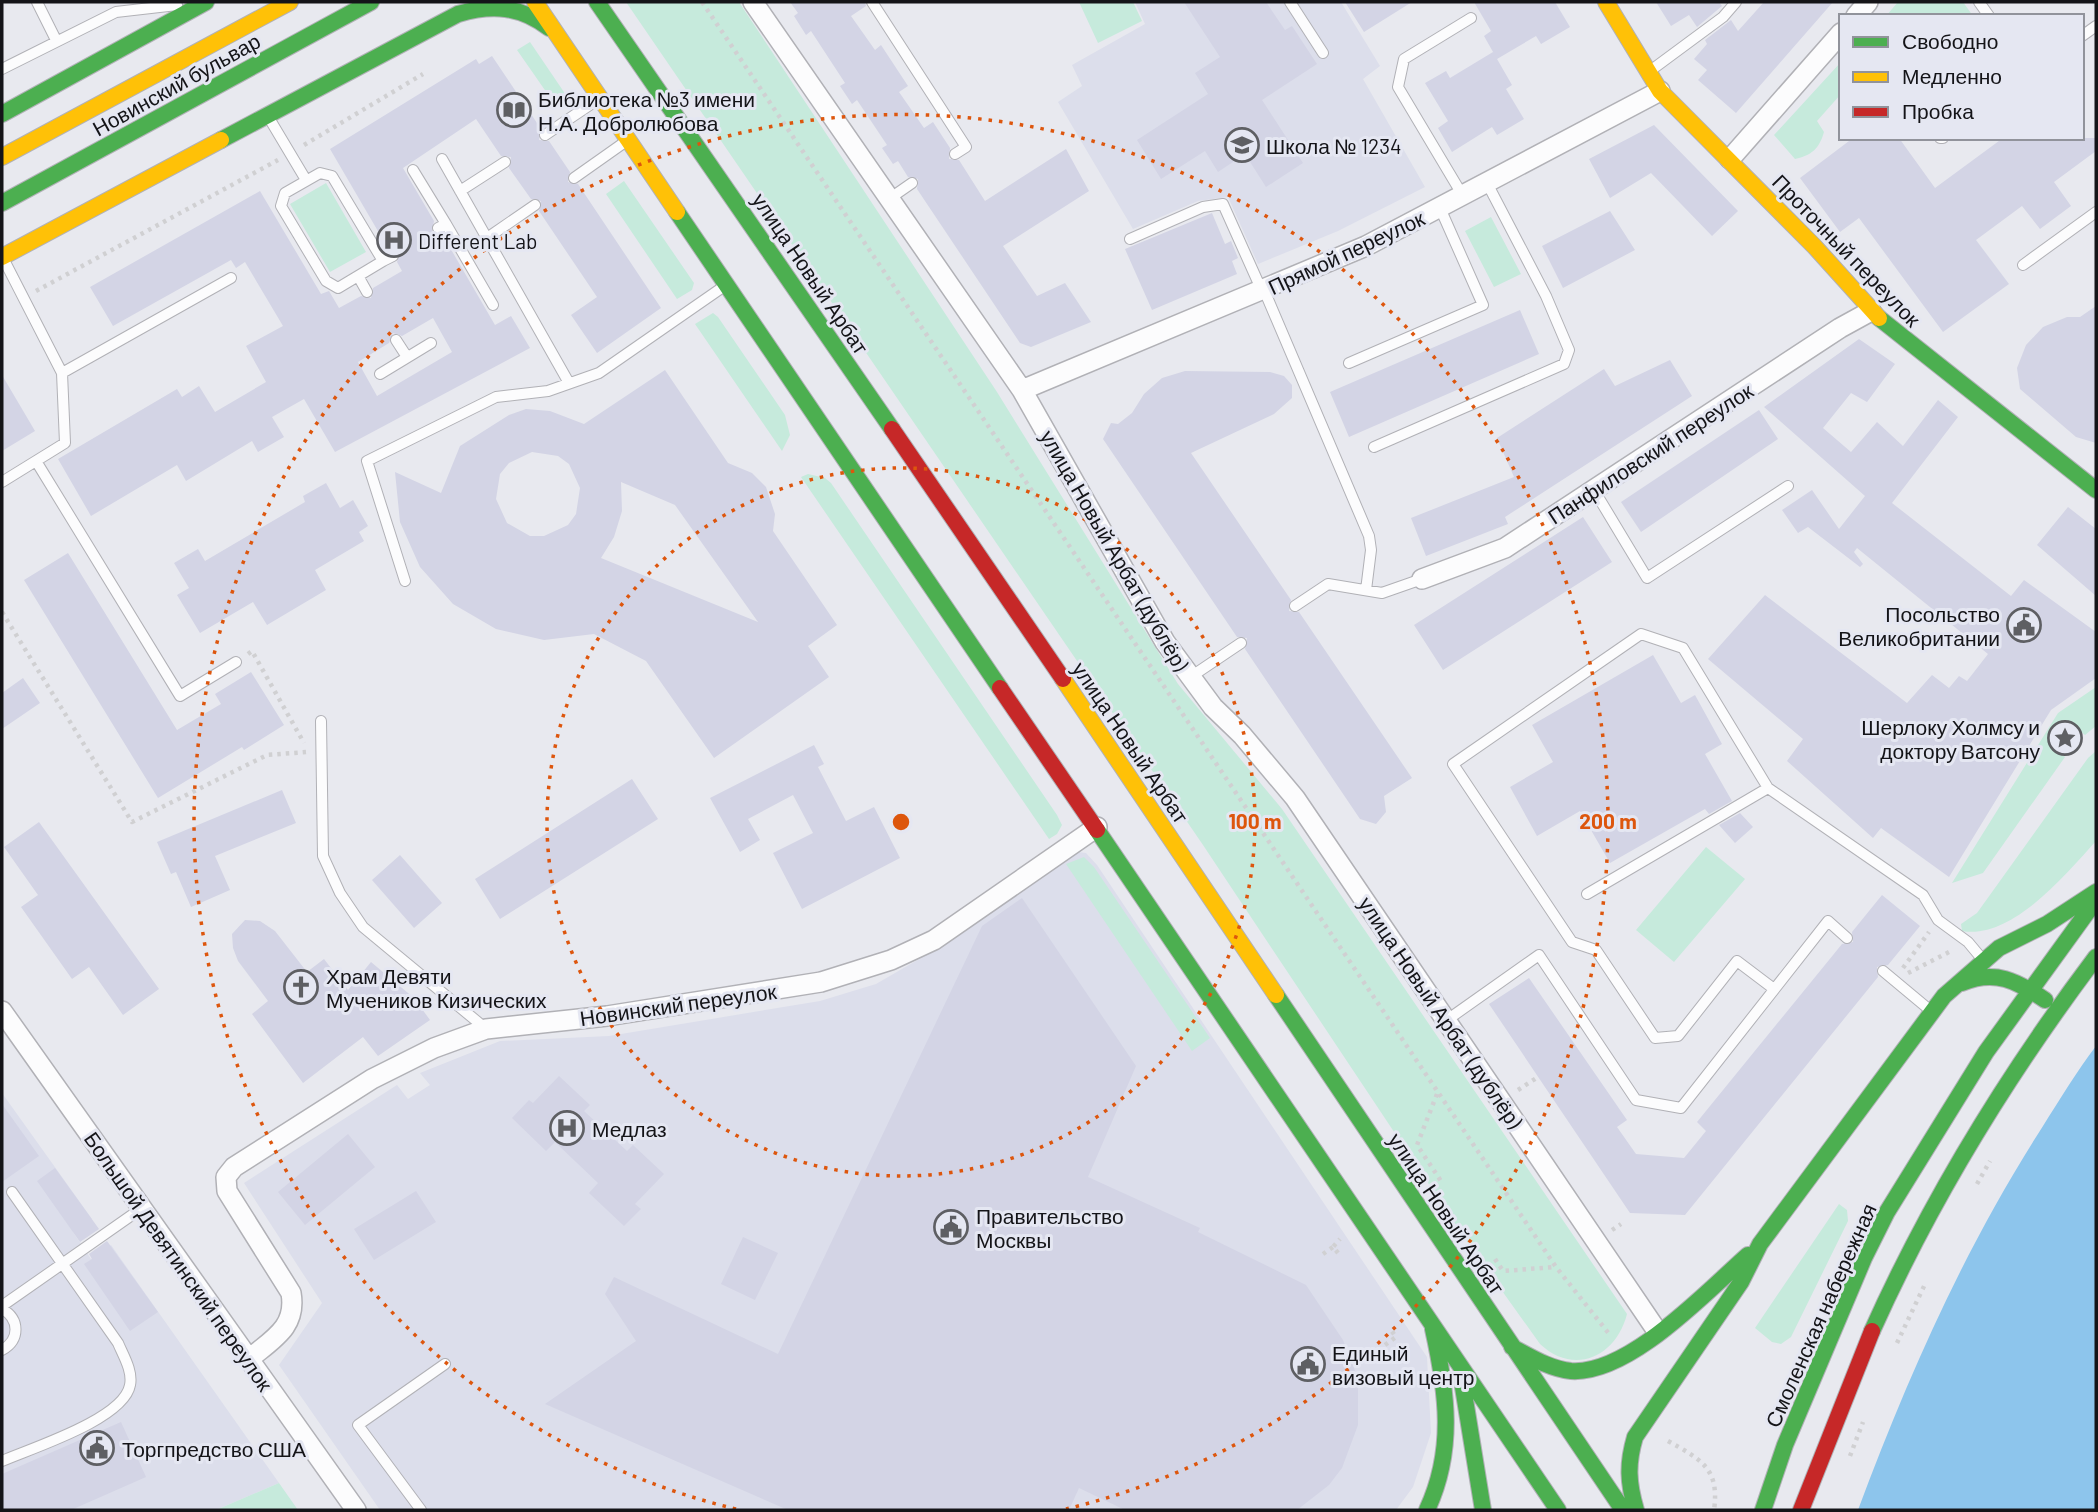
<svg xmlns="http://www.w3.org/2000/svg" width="2098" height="1512" font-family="Barlow,sans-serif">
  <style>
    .built { fill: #dcdeeb }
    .green { fill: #c6eadc }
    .water { fill: #8dc5ec }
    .building { fill: #d3d4e5; fill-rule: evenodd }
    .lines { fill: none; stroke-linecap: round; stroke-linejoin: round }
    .lane-casing { stroke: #b1b1b6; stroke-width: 12 }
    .street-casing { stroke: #b1b1b6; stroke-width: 22 }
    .fast-casing { stroke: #b1b1b6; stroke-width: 18 }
    .slow-casing { stroke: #b1b1b6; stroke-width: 18 }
    .jam-casing { stroke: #b1b1b6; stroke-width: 18 }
    .path { stroke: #d0d0d2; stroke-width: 4.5; stroke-dasharray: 3.5 5; stroke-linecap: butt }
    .lane { stroke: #fcfcfd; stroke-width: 10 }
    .street { stroke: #fcfcfd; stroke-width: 19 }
    .fast { stroke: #4caf50; stroke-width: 16 }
    .slow { stroke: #ffc107; stroke-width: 16 }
    .jam { stroke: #c62828; stroke-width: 16 }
    .ring { fill: none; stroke: #dd560d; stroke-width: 3.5; stroke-dasharray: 3.5 7 }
    .labels { text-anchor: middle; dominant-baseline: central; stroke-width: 6; stroke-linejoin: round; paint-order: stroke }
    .street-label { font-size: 21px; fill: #141418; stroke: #e5e7f2 }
    .poi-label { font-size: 21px; fill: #141418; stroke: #e5e7f2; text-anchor: start }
    .centre { fill: #dd560d; stroke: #e5e7f2; stroke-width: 3.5 }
    .ring-label { font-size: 21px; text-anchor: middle; font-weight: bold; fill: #dd560d; stroke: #e5e7f2; stroke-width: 6; stroke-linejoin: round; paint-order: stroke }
  </style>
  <rect width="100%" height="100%" fill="#e8e9ef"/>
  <path class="built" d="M1135 2H1341L1380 66 1363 79 1425 187 1338 231 1258 264 1228 197 1198 201 1133 229 1058 102 1082 86 1072 65 1145 24Z
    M1079 852 1086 853 1097 865 1427 1357 1431 1433 1413 1487 1396 1510H380L279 1365 322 1303 244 1183 397 1085 408 1099 430 1085 420 1073 500 1041 609 1036 820 1001 876 984 940 947Z
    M2 1093 92 1219 73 1232 91 1259 111 1245 279 1483 216 1510H2Z"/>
  <path class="green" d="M626 2H739L997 392 1178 684 1282 809 1627 1314C1616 1357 1574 1376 1540 1344L1470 1246 1203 845Z
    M1079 2H1133L1142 21 1098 43Z
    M1898 2H1963L1973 16H1886Z
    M530 42 568 98 556 106 517 50Z
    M1841 62V94L1817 121 1824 132C1819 149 1812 155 1795 159L1774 135Z
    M624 181 694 283 692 290 677 299 606 194Z
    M326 183 366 252 330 272 290 204Z
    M1491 217 1521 274 1494 287 1465 231Z
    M713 313 718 317 785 415 790 435 782 451 695 324Z
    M808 474 825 478 831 483 1057 815 1062 825 1057 834 1049 839 801 477Z
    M2096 687V726L2085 735 2066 720 2050 744 2065 757 1983 873 1952 883 2058 713Z
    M2096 751V841C2066 874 2012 940 1962 931L1961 924 1977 913 2088 758Z
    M1706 847 1745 879 1674 962 1636 930Z
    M1084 857 1094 867 1210 1038 1192 1051 1066 864Z
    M1839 1204 1847 1210 1848 1221 1791 1337 1781 1344 1772 1342 1755 1328Z
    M279 1483 298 1510H216Z"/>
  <path class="water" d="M2096 1046V1510H1858C1908 1376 1965 1247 2043 1126 2060 1099 2077 1071 2096 1046Z"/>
  <path class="building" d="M790 2H865L866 6 851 16 875 50 881 45 908 86 899 92 924 128 933 122 950 148 949 159 959 160 985 201 1066 149 1089 191 1003 246 1037 296 1065 283 1091 322 1031 347 1020 343 917 189 918 179 908 177 898 161 893 164 882 148 887 145 857 100 852 104 840 86 845 83 811 31 806 35 794 16 798 13Z
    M1184 2H1266L1285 30 1292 26 1317 64 1262 100 1303 163 1266 187 1245 154 1218 172 1205 151 1161 179 1137 140 1208 94 1195 73 1220 57Z
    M1345 2H1412L1364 32Z
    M1474 2H1555L1570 27 1541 44 1536 36 1497 59 1484 36 1491 31Z
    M1656 2H1719L1722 6 1697 27 1689 15 1671 26Z
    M1764 2H1833L1736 113 1698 80 1707 70 1694 59 1707 44 1705 40 1731 20 1738 31Z
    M1493 52 1512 85 1506 89 1524 119 1497 135 1492 127 1452 152 1438 128 1448 121 1425 83 1446 71 1450 78Z
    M492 56 541 129 539 140 549 141 570 172 568 182 578 184 661 308 597 353 571 315 597 297 539 211 541 201 531 199 509 168 511 157 501 156 476 119 403 168 434 221 432 232 442 234 495 325 511 316 530 348 335 452 304 399 272 417 284 437 258 452 252 441 186 481 177 465 91 516 58 459 177 389 182 397 199 386 215 412 266 382 246 346 283 326 245 262 236 268 231 260 113 326 90 287 260 191 321 294 329 291 339 308 361 296 371 298 373 288 402 271 397 262 400 253 396 249 389 250 330 149 476 59 479 64ZM433 318 452 352 377 396 358 362 389 343 393 333 402 336Z
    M1654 125 1738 211 1712 236 1651 173 1610 198 1589 159Z
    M1853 138H1899L1935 188 2003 138H2096V151L2054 182 2071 206 2040 229 2022 206 1976 240 2009 284 1943 332 1859 218 1840 232 1800 178Z
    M1610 211 1635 250 1563 288 1542 246Z
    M1212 213 1225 244 1231 241 1238 258 1232 261 1237 274 1152 310 1125 249Z
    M2096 306V443L2076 437 2020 389 2017 368 2026 345 2043 327 2067 317H2080Z
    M1520 310 1539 354 1349 437 1330 392Z
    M1859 339 1895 364 1867 402 1851 393 1823 428 1851 452 1877 422 1903 446 1938 400 1958 417 1892 503 2011 596 2024 580 2096 632V678L2051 710 1949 877 1881 828 1873 838 1787 761 1803 739 1708 659 1765 595 1907 703 1932 675 1949 688 1959 676 1967 681 1988 654 1857 548 1854 552 1863 564 1860 567 1808 527 1798 533 1782 510 1812 490 1839 529 1865 496 1764 407Z
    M1670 360 1692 396 1505 517 1508 524 1426 556 1411 518 1514 477 1497 438 1604 369 1615 386Z
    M665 370 728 463 752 473 766 487 775 514 773 531 837 625 808 646 829 677 714 758 646 661 594 634 544 640 496 629 453 604 420 567 400 522 395 472 441 493 460 446 509 415 526 409 550 411 584 424ZM532 452 558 456 569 464 580 488 576 514 568 525 544 536H530L507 523 496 499 500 474 509 463ZM621 482 675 505 758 622 601 558 614 537 622 511Z
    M1185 371 1270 372 1284 376 1292 385V398L1274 414 1191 453 1291 600 1289 611 1299 612 1412 778 1384 796 1386 812 1376 824 1360 819 1245 649 1247 638 1237 637 1103 439 1111 423 1118 424 1132 413 1144 394 1162 378Z
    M2 375 35 431 2 451Z
    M1759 410 1778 439 1641 532 1621 502Z
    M326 483 340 508 353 500 368 526 359 532 364 541 315 570 326 590 267 625 253 602 200 633 177 595 189 588 174 563 198 549 205 561 305 502 303 496Z
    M2068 507 2096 529V596L2037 545Z
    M1583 517 1612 562 1443 670 1414 625Z
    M68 553 177 730 221 704 215 694 251 672 284 725 244 750 242 747 158 798 24 580Z
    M1653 655 1681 703 1695 695 1722 744 1705 754 1732 801 1709 814 1705 809 1610 863 1580 811 1537 836 1510 787 1553 762 1532 725Z
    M23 678 40 703 2 729V693Z
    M814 745 824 764 818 767 846 821 874 807 900 858 802 909 773 853 813 833 793 795 748 819 760 840 740 852 710 798Z
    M632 779 658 819 500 919 475 879Z
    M282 790 296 823 215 856 230 890 191 907 176 872 171 874 157 842Z
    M1740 813 1753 827 1735 843 1719 825Z
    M39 822 159 989 123 1015 89 967 72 979 21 907 38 895 4 847Z
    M400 855 442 903 414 928 372 880Z
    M1882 895 1920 926 1888 965 1877 967 1878 977 1685 1215 1630 1213 1489 1004 1529 978 1627 1120 1617 1127 1636 1154 1684 1158 1706 1131 1697 1122 1842 944 1853 942 1852 932Z
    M1022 898 1136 1066 1088 1177 1200 1228 1198 1232 1306 1285 1343 1340 1358 1378V1425L1342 1468 1329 1485 1297 1510H1125L1079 1488 1069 1510H788L545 1404 636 1341 605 1294 614 1277 778 1354 982 926Z
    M245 920 260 921 275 931 307 972 324 959 348 990 371 962 414 998 430 1020 378 1056 363 1037 303 1083 252 1014 268 1001 238 961 233 948 232 934Z
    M559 1076 590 1105 584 1111 627 1151 633 1145 664 1174 635 1204 641 1209 624 1226 589 1193 598 1183 555 1142 546 1151 512 1118 529 1100 533 1103Z
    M2 1104 39 1156 2 1182Z
    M348 1134 375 1167 305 1225 278 1192Z
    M55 1168 99 1229 80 1242 37 1181Z
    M416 1191 436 1222 374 1260 354 1229Z
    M743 1237 778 1253 755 1300 721 1284Z
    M107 1241 158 1312 130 1331 84 1264 92 1259 89 1254Z
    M121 1422 146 1477 71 1510H2V1474Z"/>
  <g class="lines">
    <g class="lane-casing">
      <path id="lane" d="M37 2 56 40
        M872 2 966 147 955 154
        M1290 2 1323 53
        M1979 2 1989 16
        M2082 36 2096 26
        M2 69 116 12 177 5
        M1650 71 1723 17 1736 2
        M269 118 306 180
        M545 135 597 100
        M1940 138H1943
        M442 159 569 383
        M413 170 446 224
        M320 173 332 176 383 261 338 288 326 281 281 206 285 193Z
        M574 178 625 142
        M460 191 505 162
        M1463 196 1398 87 1404 59 1471 18
        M889 199 912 183
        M438 228 446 224 493 305
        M487 238 535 205
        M1130 239 1203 207 1223 204 1262 291
        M383 261 393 256
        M2023 265 2096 212
        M358 276 367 292
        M1264 290 1369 536 1371 550 1366 590
        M396 340 407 357
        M1349 363 1483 305 1440 208
        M62 373 231 278
        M380 374 431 343
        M1374 447 1564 364 1569 350 1546 296 1487 183
        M36 461 180 696 236 662
        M2 482 65 443 62 373 4 260
        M1594 490 1647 578 1788 486
        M405 581 367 461 496 397 548 391 599 373 723 287
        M1295 606 1328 584 1382 593 1422 579
        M1189 678 1241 643
        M321 721 323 856 340 893 363 927 485 1028
        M1587 894 1768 788
        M1883 971 1931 1011
        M1774 989 1737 961 1678 1036 1655 1038 1596 950 1572 942 1453 764 1641 634 1683 648 1768 788 1923 895 1938 920 1968 942 1983 960
        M1447 1020 1539 955 1636 1100 1681 1108 1828 921 1847 938
        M2 1306 142 1208
        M2 1309C20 1319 20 1340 2 1350
        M2 1461C32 1448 124 1419 130 1385 133 1371 123 1355 118 1343L12 1192
        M421 1510 358 1425 445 1364"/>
    </g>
    <g class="street-casing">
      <path id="street" d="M753 2 1022 390 1165 642 1213 707 1242 735 1295 798 1657 1331
        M1856 16 1868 2
        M1730 159 1841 33
        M1022 390 1366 246 1660 91
        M1422 579 1505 548 1840 328 1871 311
        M2 1011 356 1510
        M249 1359C273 1339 297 1327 291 1293L227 1191 226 1177 234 1167 372 1079 434 1048 486 1029 607 1016 821 982 891 960 934 940 1097 827"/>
    </g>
    <g class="fast-casing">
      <path id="fast" d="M597 2 892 429
        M2 114 206 2
        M221 140 458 14C492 4 521 6 549 28
        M2 203 371 2
        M677 212 1000 688
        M1879 318 2096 490
        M1097 830 1558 1510
        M1962 983C1995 969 2017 981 2045 1000
        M1276 995 1623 1510
        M1872 1331C1932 1197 2008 1074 2096 957
        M1512 1347C1531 1357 1550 1369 1571 1371 1629 1375 1707 1291 1748 1255
        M1461 1375 1483 1510
        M1427 1510C1455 1450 1447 1392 1433 1329
        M1636 1510C1628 1483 1627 1464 1635 1437L1741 1282 1760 1244 1944 996 1999 948 2047 924 2096 892
        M1763 1510 1785 1445 1864 1258 1887 1212 1986 1052 2096 900"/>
    </g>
    <g class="slow-casing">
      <path id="slow" d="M535 2 677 212
        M1606 2 1660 91 1815 247 1879 318
        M2 157 290 2
        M2 257 221 140
        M1063 679 1276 995"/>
    </g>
    <g class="jam-casing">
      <path id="jam" d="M892 429 1063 679
        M1000 688 1097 830
        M1801 1510 1872 1331"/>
    </g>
    <path class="path" d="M702 2 1556 1267 1610 1335
      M304 145 423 74
      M36 291 278 160
      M2 612 132 822 267 755 306 752
      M248 654 252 651 304 743
      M1903 968 1929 932
      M1908 973 1953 950
      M1518 1090 1538 1077
      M1437 1094 1417 1145 1441 1181
      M1977 1184 1990 1161
      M1612 1230 1621 1224
      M1338 1253 1333 1247 1340 1239
      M1323 1254 1333 1247
      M1495 1259 1503 1271 1555 1267
      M1897 1343 1926 1282
      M1385 1345 1396 1337 1391 1330
      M1668 1441C1700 1459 1720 1468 1714 1510
      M1850 1456 1863 1422"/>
    <use href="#lane" class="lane"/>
    <use href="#street" class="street"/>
    <use href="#fast" class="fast"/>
    <use href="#slow" class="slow"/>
    <use href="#jam" class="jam"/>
  </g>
  <g class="ring">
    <circle cx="901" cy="822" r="354"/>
    <path d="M736 1509A707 707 0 1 1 1066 1509"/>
  </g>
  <defs>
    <g id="library-ring" transform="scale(1.75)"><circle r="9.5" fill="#e5e7f2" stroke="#5e5f63" stroke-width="1.5"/><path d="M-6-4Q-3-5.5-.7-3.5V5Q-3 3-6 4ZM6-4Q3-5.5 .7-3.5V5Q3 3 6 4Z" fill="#5e5f63"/></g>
    <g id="school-ring" transform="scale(1.75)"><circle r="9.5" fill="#e5e7f2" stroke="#5e5f63" stroke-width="1.5"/><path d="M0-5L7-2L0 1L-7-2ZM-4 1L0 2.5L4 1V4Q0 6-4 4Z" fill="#5e5f63"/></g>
    <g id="hospital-ring" transform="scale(1.75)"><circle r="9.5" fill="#e5e7f2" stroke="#5e5f63" stroke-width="1.5"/><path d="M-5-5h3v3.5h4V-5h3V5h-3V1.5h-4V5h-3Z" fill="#5e5f63"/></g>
    <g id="civic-ring" transform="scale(1.75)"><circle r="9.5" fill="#e5e7f2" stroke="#5e5f63" stroke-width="1.5"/><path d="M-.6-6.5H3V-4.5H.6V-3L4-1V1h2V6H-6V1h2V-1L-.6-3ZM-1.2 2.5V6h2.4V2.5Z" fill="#5e5f63"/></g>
    <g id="sight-ring" transform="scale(1.75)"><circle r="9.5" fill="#e5e7f2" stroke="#5e5f63" stroke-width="1.5"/><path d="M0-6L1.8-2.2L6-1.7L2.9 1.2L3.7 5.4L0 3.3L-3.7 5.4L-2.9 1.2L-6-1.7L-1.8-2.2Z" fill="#5e5f63"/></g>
    <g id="church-ring" transform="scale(1.75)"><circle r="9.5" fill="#e5e7f2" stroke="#5e5f63" stroke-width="1.5"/><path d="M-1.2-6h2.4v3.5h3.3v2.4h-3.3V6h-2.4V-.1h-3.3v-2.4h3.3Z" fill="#5e5f63"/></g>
  </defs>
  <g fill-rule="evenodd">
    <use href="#library-ring" x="514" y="110"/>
    <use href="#school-ring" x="1242" y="145"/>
    <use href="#hospital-ring" x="394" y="240"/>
    <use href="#civic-ring" x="2024" y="625"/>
    <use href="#sight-ring" x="2065" y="738"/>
    <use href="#church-ring" x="301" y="987"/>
    <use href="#hospital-ring" x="567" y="1128"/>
    <use href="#civic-ring" x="951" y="1227"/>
    <use href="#civic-ring" x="1308" y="1364"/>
    <use href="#civic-ring" x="97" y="1448"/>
  </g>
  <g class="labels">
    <g class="street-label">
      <text transform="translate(176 84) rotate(-29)">Новинский бульвар</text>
      <text transform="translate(1847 250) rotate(46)">Проточный переулок</text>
      <text transform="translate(1346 252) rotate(-25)">Прямой переулок</text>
      <text transform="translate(811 273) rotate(56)">улица Новый Арбат</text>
      <text transform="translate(1650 453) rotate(-33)">Панфиловский переулок</text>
      <text transform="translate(1115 550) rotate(60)">улица Новый Арбат (дублёр)</text>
      <text transform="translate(1131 742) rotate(56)">улица Новый Арбат</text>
      <text transform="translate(678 1004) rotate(-8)">Новинский переулок</text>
      <text transform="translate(1441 1012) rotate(56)">улица Новый Арбат (дублёр)</text>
      <text transform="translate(1447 1213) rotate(56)">улица Новый Арбат</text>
      <text transform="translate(179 1261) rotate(55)">Большой Девятинский переулок</text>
      <text transform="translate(1820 1315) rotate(-66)">Смоленская набережная</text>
    </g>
    <g class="poi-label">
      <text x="538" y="98">Библиотека №3 имени<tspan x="538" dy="24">Н.А. Добролюбова</tspan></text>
      <text x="1266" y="145">Школа № 1234</text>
      <text x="418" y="240">Different Lab</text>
      <text x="2000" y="613" text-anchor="end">Посольство<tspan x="2000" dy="24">Великобритании</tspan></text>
      <text x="2040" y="726" text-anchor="end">Шерлоку Холмсу и<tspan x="2040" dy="24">доктору Ватсону</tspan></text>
      <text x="326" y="975">Храм Девяти<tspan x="326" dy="24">Мучеников Кизических</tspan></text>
      <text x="592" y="1128">Медлаз</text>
      <text x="976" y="1215">Правительство<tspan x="976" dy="24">Москвы</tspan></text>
      <text x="1332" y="1352">Единый<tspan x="1332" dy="24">визовый центр</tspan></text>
      <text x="122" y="1448">Торгпредство США</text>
    </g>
  </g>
  <circle cx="901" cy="822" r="10" class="centre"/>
  <g class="ring-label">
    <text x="1255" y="829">100 m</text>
    <text x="1608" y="829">200 m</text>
  </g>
  <rect width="2098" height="1512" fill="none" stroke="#141418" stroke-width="7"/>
  <rect x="1839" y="14" width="245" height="126" fill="#e5e7f2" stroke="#91939b" stroke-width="2"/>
  <rect x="1853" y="37" width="35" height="10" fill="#4caf50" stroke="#91939b" stroke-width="2"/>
  <text x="1902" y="49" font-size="21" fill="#141418">Свободно</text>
  <rect x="1853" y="72" width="35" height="10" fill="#ffc107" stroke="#91939b" stroke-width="2"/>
  <text x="1902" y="84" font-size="21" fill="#141418">Медленно</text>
  <rect x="1853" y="107" width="35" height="10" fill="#c62828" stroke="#91939b" stroke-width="2"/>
  <text x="1902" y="119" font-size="21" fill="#141418">Пробка</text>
</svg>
